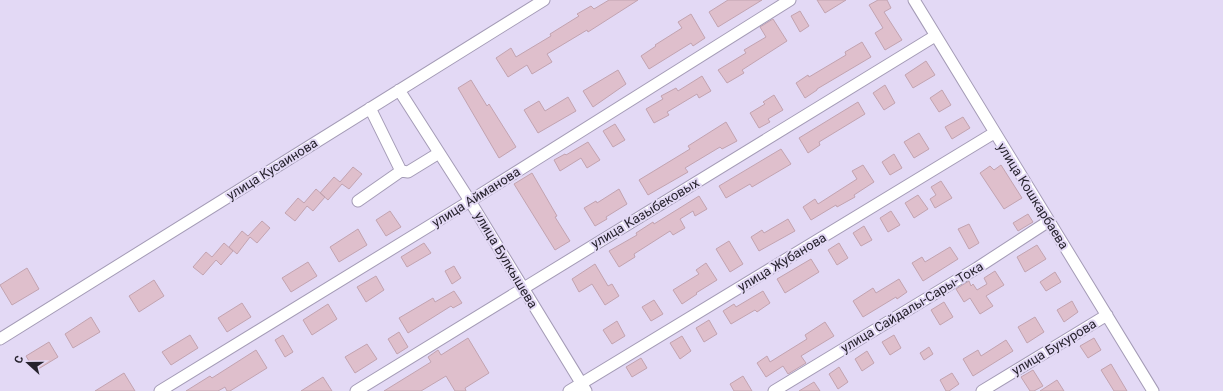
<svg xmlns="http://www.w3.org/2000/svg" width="1223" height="391" font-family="Roboto,sans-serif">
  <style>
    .building { fill: #dfbfcc; stroke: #c2a3b0 }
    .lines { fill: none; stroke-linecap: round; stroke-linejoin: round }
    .street-casing { stroke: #a49bb6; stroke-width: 13 }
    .street { stroke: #fff; stroke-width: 11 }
    .labels { text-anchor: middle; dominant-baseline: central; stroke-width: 4; stroke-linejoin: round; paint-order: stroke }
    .street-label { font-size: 13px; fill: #27232e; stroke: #e3d9f5 }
  </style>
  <rect width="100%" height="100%" fill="#e3d9f5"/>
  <path class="building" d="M609 0H638L588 32 587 30 547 54 552 62 532 74 527 65 508 77 496 58 511 48 516 57 551 36 550 34 579 16 577 14 591 6 594 9Z
    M728 0H762L718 27 709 12Z
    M817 0H846L825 13Z
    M878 0H887L891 8 884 12 902 40 885 50 875 33 883 28 869 5Z
    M800 11 809 26 800 32 791 16Z
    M691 14 705 38 693 46 691 43 649 69 641 56 656 46 655 45 682 28 678 22Z
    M773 19 787 41 742 70 744 73 727 83 718 70 746 53 744 50 766 37 760 27Z
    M862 42 871 57 817 89V90L805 98 796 83 808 75 809 77 846 55 845 52Z
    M926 61 935 75 913 88 905 75Z
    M618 70 626 84 593 107 583 91Z
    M702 76 711 91 699 98 697 94 667 112 669 115 654 123 646 109 663 99 661 96 676 88 678 91Z
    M471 80 487 106 489 104 516 147 499 158 458 88Z
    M885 85 895 103 884 110 873 93Z
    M942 90 951 105 939 112 930 98Z
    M774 95 783 110 768 119 770 122 759 128 750 113 765 104 763 102Z
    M568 97 576 111 538 133 524 110 539 101 545 111Z
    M858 102 865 114 819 142 820 145 808 153 799 138Z
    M963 117 970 128 952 139 945 127Z
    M726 122 737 141 722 149 720 147 685 168 688 172 648 195 639 180 690 149 688 146Z
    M615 124 625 140 613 147 603 131Z
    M919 133 929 149 914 158 904 142Z
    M588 142 600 160 587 168 581 158 560 171 554 160 565 154 566 155Z
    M781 149 791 164 752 187 750 184 726 198 719 186Z
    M894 154 902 168 890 175 882 162Z
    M863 165 874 182 854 195 855 197 837 207 836 205 811 220 803 207 815 199 818 204 857 179 852 171Z
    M1001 165 1022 198 1004 209 980 173 990 166 994 170Z
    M353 167 362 174 349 189 342 184 328 200 320 193 334 177 340 182Z
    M532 173 557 216 555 217 570 241 555 250 514 184Z
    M941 181 952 198 935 208 930 199 936 195 931 187Z
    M316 189 325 197 313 211 307 206 295 221 285 213 298 198 304 203Z
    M619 189 627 204 606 217 607 219 595 226 584 208 596 201 597 203Z
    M918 195 928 209 914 218 905 203Z
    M699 196 707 209 695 216 693 211 680 219 685 228 673 235 670 231 634 254 635 257 619 267 609 251 637 235 636 233 653 222 654 224Z
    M390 211 401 227 386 236 376 220Z
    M891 211 900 225 888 232 880 218Z
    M1028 214 1033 222 1018 231 1013 223Z
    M788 219 795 231 759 251 751 237 762 230 764 233Z
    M262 221 270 228 257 243 250 237 237 254 229 247 242 231 248 236Z
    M969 224 979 243 969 249 958 229Z
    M864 226 872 240 861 246 853 233Z
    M358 229 367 245 339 262 330 247Z
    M729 241 743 264 730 272 716 249Z
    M224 243 233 251 221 265 216 260 203 275 193 267 206 252 212 257Z
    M424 243 431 253 407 267 401 257Z
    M839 243 848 258 837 265 828 250Z
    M1037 245 1046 259 1025 272 1017 257Z
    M950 247 958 259 923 281 912 263 922 257 925 262Z
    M811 259 819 272 785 293 777 279Z
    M308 262 317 276 291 292 282 278Z
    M706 263 717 280 696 293 697 294 682 304 673 290 699 274 696 270Z
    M595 264 608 286 612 284 619 296 605 305 592 284 579 292 572 279Z
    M454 266 461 278 452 284 445 271Z
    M27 268 39 289 12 305 0 285Z
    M995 271 1004 285 986 296 993 306 980 314 970 298 964 302 956 289 969 281 971 286 973 284 977 290 987 284 984 278Z
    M1055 272 1061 282 1046 291 1040 282Z
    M376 276 384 290 366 302 357 287Z
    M899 279 907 292 897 299 896 297 863 317 853 301 873 288 876 293Z
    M154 280 164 296 139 312 129 296Z
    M454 291 462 303 453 308 451 306 408 333 399 318 433 298 435 302Z
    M763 291 770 303 757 312 755 310 731 324 723 311 734 304 736 307Z
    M654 300 663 314 651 321 642 307Z
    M1072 301 1078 312 1064 322 1057 310Z
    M944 302 953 317 940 325 931 310Z
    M242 303 251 317 227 332 218 318Z
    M328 304 337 319 312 335 303 320Z
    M91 317 100 332 73 348 65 334Z
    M1035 317 1044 332 1027 343 1018 327Z
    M709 320 717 334 704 342 696 328Z
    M617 321 625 336 612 344 603 330Z
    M825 322 834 336 801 356 806 363 788 374 783 366 766 377 757 363 767 356 770 362 807 339 805 335Z
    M399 332 408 347 397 354 388 339Z
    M190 335 198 348 171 365 162 352Z
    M283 335 293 352 285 357 275 340Z
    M894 335 901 348 890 355 882 342Z
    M682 336 691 351 680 359 670 343Z
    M468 338 489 373 465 388 466 391H455L446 376 421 391H384L431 362 428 357 438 350 441 355Z
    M1094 338 1101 350 1088 358 1080 346Z
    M1006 340 1013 351 973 376 963 359 978 350 981 356Z
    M49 342 58 357 35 371 26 356Z
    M367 344 377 359 355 373 345 357Z
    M929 347 933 354 924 360 920 353Z
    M256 350 267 368 230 391H227L225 387 218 391H186L210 376 212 378Z
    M867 351 874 363 862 371 855 359Z
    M641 358 647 368 632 377 626 367Z
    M1111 364 1127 391H1114L1101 370Z
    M839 367 848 382 838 389 829 374Z
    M1033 370 1043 386 1034 391H1030L1021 377Z
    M124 373 135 391H95Z
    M952 373 959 384 949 391H946L940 380Z
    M743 376 752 391H734L730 384Z
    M323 377 332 391H301Z
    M1057 380 1064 391H1040Z
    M814 382 820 391H799Z"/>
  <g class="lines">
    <g class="street-casing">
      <path id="street" d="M914 0 1153 391
        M399 90 470 201 586 391
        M370 108 401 171 408 172 439 153
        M358 201 401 171
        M0 339 544 0
        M160 391 470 201 790 0
        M356 391 935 36
        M569 391 994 133
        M774 391 977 268 1049 221
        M982 391 1107 315"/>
    </g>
    <use href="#street" class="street"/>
  </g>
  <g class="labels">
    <g class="street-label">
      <text transform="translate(272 169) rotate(-32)">улица Кусаинова</text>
      <text transform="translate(1033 196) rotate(58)">улица Кошкарбаева</text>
      <text transform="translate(476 197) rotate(-32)">улица Айманова</text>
      <text transform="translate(645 213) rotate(-31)">улица Казыбековых</text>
      <text transform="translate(506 260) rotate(59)">улица Булкышева</text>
      <text transform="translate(782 262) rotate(-31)">улица Жубанова</text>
      <text transform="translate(912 307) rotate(-31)">улица Сайдалы-Сары-Тока</text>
      <text transform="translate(1054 347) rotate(-31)">улица Букурова</text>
    </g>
  </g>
  <g transform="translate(28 363) rotate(291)" stroke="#e3d9f5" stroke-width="3" paint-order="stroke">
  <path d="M0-3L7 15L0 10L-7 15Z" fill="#27232e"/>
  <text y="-6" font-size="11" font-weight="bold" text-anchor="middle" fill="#27232e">С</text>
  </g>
</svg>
